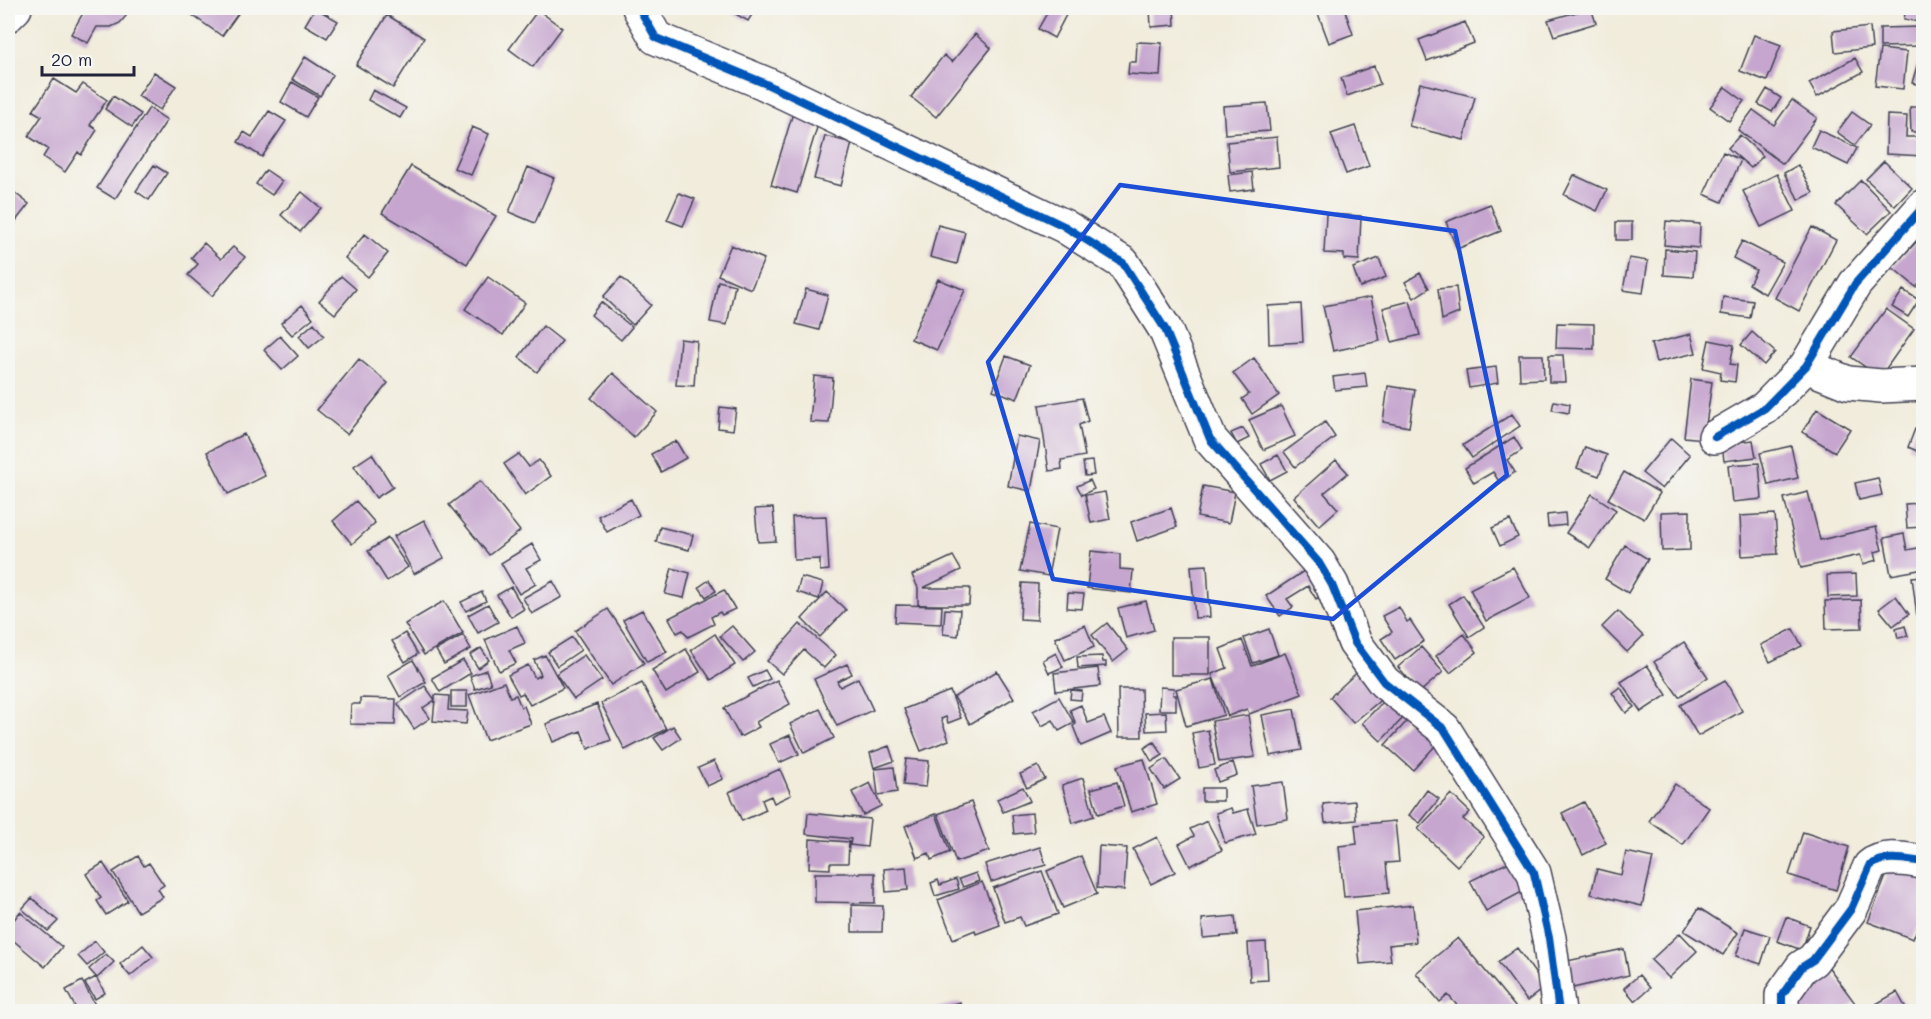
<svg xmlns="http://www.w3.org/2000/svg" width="1931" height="1019" font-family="Mali,sans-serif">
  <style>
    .building { fill: #c6a6cf }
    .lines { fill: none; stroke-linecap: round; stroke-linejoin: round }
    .minor-casing { stroke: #414053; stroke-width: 36 }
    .minor { stroke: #fff; stroke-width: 33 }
    .cycleway-casing { stroke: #f6f6f2; stroke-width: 11 }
    .cycleway { stroke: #0057b8; stroke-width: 8 }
    .marked { fill: none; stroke: #1d4ed8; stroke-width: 4.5; stroke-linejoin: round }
  </style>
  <rect width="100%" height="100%" fill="#f6f6f2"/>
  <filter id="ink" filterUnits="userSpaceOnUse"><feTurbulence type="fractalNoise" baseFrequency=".0167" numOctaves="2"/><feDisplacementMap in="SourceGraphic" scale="12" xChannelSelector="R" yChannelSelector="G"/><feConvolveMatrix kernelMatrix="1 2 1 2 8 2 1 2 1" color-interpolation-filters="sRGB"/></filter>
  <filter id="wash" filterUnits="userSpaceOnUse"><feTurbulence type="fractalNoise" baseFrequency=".008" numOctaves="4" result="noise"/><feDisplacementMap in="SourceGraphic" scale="24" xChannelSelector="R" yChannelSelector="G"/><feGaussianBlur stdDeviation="1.35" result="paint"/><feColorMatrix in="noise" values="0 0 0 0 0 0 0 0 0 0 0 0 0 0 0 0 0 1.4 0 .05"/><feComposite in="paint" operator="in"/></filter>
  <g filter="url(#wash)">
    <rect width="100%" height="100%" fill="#f1ecdb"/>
    <g id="blocks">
      <path class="building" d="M86 8H128L126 16 120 23 111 27H97L88 43 71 34Z
        M182 8H242L222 36Z
        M315 8 338 21 327 38 305 25Z
        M725 8H756L748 21Z
        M1050 8H1057L1067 13 1054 38 1038 29Z
        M1150 8H1174L1175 25 1151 27Z
        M1316 8H1344L1353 34 1329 43Z
        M1591 8 1596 23 1554 36 1548 20Z
        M1906 8H1924V23L1904 19Z
        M538 10 562 28 533 67 509 49Z
        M387 15 424 38 393 88 356 65Z
        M1465 22 1474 43 1427 61 1419 40Z
        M1870 27 1872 48 1835 52 1833 31Z
        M1922 27V46L1880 47V28Z
        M975 34 991 48 936 117 911 97 944 55 952 62Z
        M1754 35 1781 45 1767 81 1740 71Z
        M1137 42 1162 43 1160 76 1128 74 1129 62H1136Z
        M1880 49 1907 52 1903 89 1875 86Z
        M1921 52 1924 53V86L1912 83Z
        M305 57 333 75 320 96 292 79Z
        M1855 58 1863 72 1817 97 1809 83Z
        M1374 66 1380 84 1347 96 1341 78Z
        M154 72 176 86 160 110 138 96Z
        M54 79 76 93 83 84 107 100 90 125 97 130 81 155 78 152 65 172 43 157 48 149 28 136 42 116 33 111Z
        M292 82 318 97 306 117 281 102Z
        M1420 83 1475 97 1464 140 1409 126Z
        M1725 87 1744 101 1729 121 1710 107Z
        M1767 89 1781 98 1772 112 1758 104Z
        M373 90 406 108 400 118 368 100Z
        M113 96 141 114 132 127 105 109Z
        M1792 100 1817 118 1783 164 1738 130 1753 110 1774 125Z
        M1267 103 1270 131 1225 134 1223 106Z
        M1910 107H1924V132H1911Z
        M149 108 167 120 115 199 97 188Z
        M269 111 286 121 262 157 238 142 244 132 252 137Z
        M1852 112 1870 125 1855 145 1837 132Z
        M793 113 819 121 797 193 771 185Z
        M1887 115 1907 116 1906 137H1924V156L1886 154Z
        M1355 126 1369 166 1346 174 1331 134Z
        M472 127 489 134 471 175 454 168Z
        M1819 130 1857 148 1848 165 1811 147Z
        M1740 135 1763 156 1751 168 1728 148Z
        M825 136 852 143 841 186 814 179Z
        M1277 137 1279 167 1230 172 1227 142Z
        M1723 152 1741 160 1722 202 1704 194Z
        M1884 161 1912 188 1895 206 1866 179Z
        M154 165 167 173 149 200 136 191Z
        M1798 165 1813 193 1799 200 1784 173Z
        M411 166 496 216 467 264 382 213Z
        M528 167 554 178 535 223 509 212Z
        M266 170 282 181 272 195 256 184Z
        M1252 172 1254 189 1230 192 1228 175Z
        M1777 174 1795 211 1761 227 1743 191Z
        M1574 175 1607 190 1597 211 1564 195Z
        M1861 180 1891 211 1867 234 1836 205Z
        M11 190 29 204 11 227 8 224V194Z
        M302 192 321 208 300 232 281 215Z
        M679 193 695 199 683 226 667 220Z
        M1490 204 1501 231 1457 249 1446 222Z
        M1326 214 1361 216 1359 260 1344 259V254L1324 253Z
        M1666 221 1700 224 1699 248 1664 245Z
        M1616 222H1632V240H1616Z
        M938 225 965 232 957 264 930 257Z
        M1812 227 1836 240 1799 311 1775 298Z
        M365 234 388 253 368 277 345 258Z
        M1924 234V279L1916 287 1892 267Z
        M1742 241 1783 262 1765 294 1749 284 1756 270 1733 258Z
        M204 243 221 259 233 247 245 257 212 296 188 275 198 264 191 258Z
        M731 245 764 259 751 289 718 275Z
        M1665 249 1695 252 1693 277 1664 275Z
        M1379 258 1386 277 1360 287 1353 268Z
        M1629 258 1648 261 1643 293 1623 290Z
        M1420 273 1429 288 1414 298 1405 282Z
        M341 276 356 289 335 314 319 301Z
        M488 277 525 303 503 335 465 309Z
        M621 277 651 305 633 325 603 297Z
        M938 279 965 290 937 350 911 339Z
        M718 281 735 285 727 325 710 322Z
        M1456 287 1459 313 1442 320 1438 289Z
        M806 289 828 295 819 330 796 324Z
        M1903 290 1919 300 1908 317 1892 307Z
        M1371 297 1380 341 1333 351 1323 306Z
        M1723 297 1753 301 1750 318 1721 314Z
        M1410 301 1420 335 1392 342 1383 308Z
        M601 302 632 327 621 340 591 315Z
        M1301 304 1303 342 1269 344 1268 306Z
        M302 305 313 318 292 335 281 323Z
        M1886 309 1914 329 1880 377 1851 357Z
        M314 323 324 336 309 348 299 336Z
        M1557 323 1594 324V349L1556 348Z
        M543 326 562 341 537 372 519 357Z
        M1752 332 1775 352 1764 365 1741 345Z
        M1691 334 1696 353 1656 362 1651 344Z
        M280 336 298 356 282 370 264 350Z
        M680 339 697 341 694 386 676 385Z
        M1709 340 1734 345 1730 364 1737 365 1735 382 1720 380 1721 372 1703 368Z
        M1519 355H1543L1544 379 1520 380Z
        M1549 355H1563L1565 382H1549Z
        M1006 356 1030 365 1017 399 993 390Z
        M1254 358 1279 395 1252 414 1242 399 1249 394 1233 373Z
        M359 359 388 383 347 434 317 410Z
        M1496 367 1498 383 1469 388 1466 371Z
        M613 373 657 412 634 437 591 398Z
        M1365 373 1367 387 1335 390 1333 377Z
        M814 376 833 378 829 423 810 422Z
        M1691 379 1712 382 1704 439 1684 437Z
        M1388 386 1415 390 1409 427 1383 422Z
        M1082 398 1088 421 1079 425 1085 456 1061 460 1062 469 1049 471 1039 405Z
        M1554 401 1570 404 1569 413 1552 410Z
        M1281 406 1295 436 1263 450 1249 420Z
        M720 407 736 409 733 430 718 428Z
        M1817 409 1850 429 1835 452 1802 432Z
        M1512 414 1520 426 1472 458 1463 445Z
        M1325 422 1335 437 1295 467 1284 452Z
        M1243 428 1249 438 1237 444 1231 433Z
        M1915 429 1924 433V454L1908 447Z
        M244 434 265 476 228 494 207 452Z
        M1017 436 1040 441 1031 491 1008 486Z
        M1514 437 1522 450 1507 460 1515 472 1500 483 1493 472 1474 483 1465 468Z
        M1671 438 1690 455 1662 489 1642 473Z
        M1753 440 1756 457 1724 461 1722 444Z
        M676 441 686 458 661 472 651 454Z
        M1791 446 1798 478 1768 485 1760 453Z
        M1585 447 1607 455 1599 476 1577 468Z
        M372 454 393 487 376 498 354 466Z
        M519 454 529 467 539 460 551 476 525 495 504 464Z
        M1278 455 1287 471 1270 480 1261 464Z
        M1336 460 1348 473 1324 493 1338 509 1319 526 1294 497Z
        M1092 461 1094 475 1085 476 1083 462Z
        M1759 463 1762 499 1732 502 1728 465Z
        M1624 472 1660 493 1644 519 1608 499Z
        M1878 478 1882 495 1859 500 1855 483Z
        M1090 480 1094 489 1082 495 1077 486Z
        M480 481 520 531 489 555 449 505Z
        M1203 486 1235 492 1229 523 1197 517Z
        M1105 492 1110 519 1091 523 1085 495Z
        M1808 492 1820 540 1876 527 1882 550 1875 552 1877 560 1863 564 1860 555 1801 568 1784 498Z
        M1592 494 1616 510 1590 548 1566 533Z
        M631 499 639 515 607 532 598 516Z
        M356 501 375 523 352 544 333 521Z
        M1921 503 1923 527 1907 528 1905 504Z
        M773 508 776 541 758 542 755 509Z
        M1171 508 1177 527 1137 541 1131 522Z
        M1690 511V550L1662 551 1661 512Z
        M1565 513 1566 525 1548 527 1547 515Z
        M1775 514 1778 554 1742 556 1740 516Z
        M826 516 829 570 820 571V559L794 560 792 517Z
        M424 520 444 558 414 574 394 536Z
        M1510 520 1518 537 1500 546 1492 528Z
        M1030 524 1057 529 1048 576 1020 571Z
        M660 527 693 535 689 550 656 542Z
        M1904 534 1907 550 1924 547V569L1891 575 1884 538Z
        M388 538 408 567 387 581 368 551Z
        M532 544 541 560 526 568 536 584 519 594 501 563Z
        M1625 545 1648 559 1628 593 1605 579Z
        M1091 551 1120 554V569L1133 570 1131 593 1087 588Z
        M953 556 961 570 923 588H970L969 605H918V588L912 575Z
        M1207 565 1210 617 1195 618 1191 566Z
        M1310 567 1327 592 1316 599 1308 586 1287 599 1293 607 1280 616 1266 596Z
        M1513 567 1530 598 1486 621 1470 589Z
        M672 568 690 573 684 598 665 594Z
        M1856 574 1857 596 1828 597 1827 575Z
        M1924 576V631L1919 632 1912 577Z
        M801 577 823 583 819 599 797 592Z
        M709 580 716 591 706 597 699 587Z
        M553 581 562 597 532 614 523 598Z
        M1022 583 1038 584 1037 620 1020 619Z
        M511 587 524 609 511 617 497 595Z
        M724 590 735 609 722 615 720 612 711 617 714 624 688 637 683 630 677 633 669 618Z
        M482 592 486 601 466 611 461 602Z
        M827 592 846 610 820 637 802 619Z
        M1068 593 1084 594 1082 609 1067 608Z
        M1463 595 1484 627 1469 637 1449 604Z
        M1896 596 1909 614 1893 626 1879 609Z
        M1861 600 1862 628 1826 629 1825 601Z
        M444 601 463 633 424 655 405 624Z
        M1146 601 1154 630 1126 638 1118 608Z
        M488 604 498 622 478 633 468 615Z
        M896 605 942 606 941 624 895 622Z
        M1399 607 1407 622 1410 620 1424 641 1395 660 1381 639 1392 632 1382 616Z
        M608 609 644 663 611 685 575 631Z
        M945 609 960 610 958 636 943 634Z
        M642 610 667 652 647 662 623 620Z
        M1618 611 1643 636 1627 652 1602 627Z
        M1107 623 1128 650 1113 662 1092 635Z
        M800 624 836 655 824 668 804 650 782 674 767 661Z
        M1085 625 1094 647 1065 660 1055 638Z
        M517 626 525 643 509 650 516 663 499 671 485 640Z
        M732 626 755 652 743 662 720 636Z
        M1905 626 1908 636 1898 638 1896 629Z
        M1269 629 1278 655 1253 663 1244 638Z
        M1793 629 1802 646 1770 662 1761 645Z
        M405 633 418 654 405 662 392 641Z
        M715 634 735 665 711 680 691 650Z
        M1464 634 1477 652 1450 673 1436 656Z
        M463 635 471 649 444 664 436 650Z
        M572 637 581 650 557 666 548 652Z
        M1171 637H1210V675H1171Z
        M1242 640 1252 666 1285 653 1302 694 1249 714 1247 709 1228 716 1212 674 1227 668 1220 649Z
        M1684 642 1708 677 1679 697 1654 662Z
        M1421 647 1443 672 1420 692 1398 667Z
        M481 648 489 660 478 668 470 655Z
        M686 649 700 672 666 693 652 670Z
        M1056 653 1063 667 1049 673 1043 660Z
        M545 655 563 688 530 705 523 693 519 695 508 675 528 665 535 678 541 675 534 660Z
        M584 655 602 680 574 699 556 674Z
        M1102 656 1103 662H1106V666L1078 668 1077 657Z
        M413 660 426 682 400 697 388 675Z
        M463 660 471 673 440 692 432 678Z
        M847 664 852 674 837 681 840 687 858 678 873 710 837 726 814 679Z
        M1365 665 1389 693 1353 723 1330 697Z
        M1647 665 1667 695 1641 712 1621 682Z
        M1098 668 1100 686 1056 691 1054 673Z
        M486 670 491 684 475 689 470 676Z
        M765 670 770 679 753 687 748 678Z
        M997 671 1014 698 970 724 954 697Z
        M1213 679 1224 715 1186 726 1176 689Z
        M777 680 790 704 756 722 759 727 740 737 724 708Z
        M1725 680 1742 711 1698 736 1680 705Z
        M504 682 510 697 516 695 521 707 524 706 531 724 486 740 469 695Z
        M642 683 666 729 625 750 601 703Z
        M425 686 435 700V695L449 696 448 710 468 711 466 724 433 721 435 700 423 708 430 718 414 729 398 704Z
        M1160 687 1174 688 1173 695H1176V710H1159Z
        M1620 687 1634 707 1626 713 1612 693Z
        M1118 689H1141L1142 737H1119Z
        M1071 690 1082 691 1081 700 1070 699Z
        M451 691H467V707H451Z
        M950 691 961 718 948 723 946 717 941 719 949 740 921 751 904 709Z
        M1059 697 1074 723 1059 731 1053 720 1042 726 1033 711Z
        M360 698 396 699 395 725 350 724 351 704H360Z
        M1386 699 1405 716 1381 741 1362 723Z
        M597 704 611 740 588 749 581 731 553 742 546 724Z
        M1081 705 1088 723 1104 717 1111 733 1081 746 1073 726 1076 724 1070 710Z
        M820 709 834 738 804 753 790 724Z
        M1294 709 1302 750 1270 756 1262 715Z
        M1166 712 1167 730 1146 731 1145 713Z
        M1248 715 1255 757 1219 762 1212 721Z
        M1408 720 1436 745 1413 770 1385 745Z
        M1922 721H1924V748L1918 746Z
        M673 726 681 738 663 750 654 738Z
        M1208 730 1215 765 1199 768 1192 733Z
        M790 735 799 754 779 763 770 744Z
        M1154 742 1163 755 1152 762 1144 748Z
        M889 746 894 761 874 768 870 753Z
        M906 759 929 761 926 787 903 785Z
        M1144 759 1157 804 1131 812 1117 766Z
        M1166 759 1180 779 1164 789 1151 769Z
        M714 761 723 779 707 786 698 768Z
        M1233 762 1237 775 1218 782 1214 770Z
        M1038 766 1045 779 1027 788 1020 774Z
        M894 767 897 792 878 795 875 769Z
        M780 769 791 795 774 803 771 796 762 800 766 810 742 821 729 792Z
        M1083 778 1094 816 1073 823 1062 785Z
        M1117 782 1124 806 1098 814 1091 789Z
        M1283 782 1288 819 1257 824 1251 786Z
        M870 783 881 806 863 815 852 792Z
        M1675 784 1709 808 1683 845 1649 821Z
        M1023 787 1030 801 1003 812 997 799Z
        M1202 788H1223V801H1202Z
        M1427 790 1439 799 1420 823 1409 815Z
        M1451 794 1470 812 1463 819 1484 837 1457 866 1418 829Z
        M1355 801 1356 820 1325 823 1323 804Z
        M971 802 989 851 956 862 938 814Z
        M1584 802 1606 843 1583 855 1562 813Z
        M1231 808 1233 813 1248 809 1256 834 1225 843 1216 813Z
        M808 813 870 819 867 847 850 845 851 839 806 834Z
        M1032 813 1034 832 1014 834 1012 815Z
        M936 814 950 852 931 860 929 853 917 858 905 826Z
        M1207 821 1222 850 1190 866 1179 844 1194 836 1190 829Z
        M1395 821 1399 862 1386 863 1389 893 1344 897 1339 846 1357 844 1355 825Z
        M1803 832 1849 847 1836 890 1789 875Z
        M1157 837 1175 872 1151 884 1133 849Z
        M810 839 849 842 848 863H830V869L809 868Z
        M1099 846 1127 848 1124 890 1097 888Z
        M1040 847 1046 865 991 882 985 864Z
        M1626 852 1653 858 1642 906 1591 894 1597 869 1621 875Z
        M138 856 144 866 149 863 164 885 158 889 163 897 138 912 113 872Z
        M1081 856 1097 894 1063 908 1047 871Z
        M1509 862 1524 891 1486 911 1470 881Z
        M103 863 128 901 106 915 97 901 101 898 86 874Z
        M1890 866 1924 880V929L1918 927 1913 939 1868 922Z
        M906 867 908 890 886 892 884 869Z
        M1042 871 1058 914 1024 926 1020 917 1005 922 993 888Z
        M815 873H875V903L815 902Z
        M976 873 979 881 963 887 959 879Z
        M956 879 959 889 935 896 931 883 938 880 940 885Z
        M982 882 1000 925 976 934 975 930 953 939 938 900Z
        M32 898 58 921 48 931 22 909Z
        M852 905 883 906 882 932H852Z
        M1413 905 1416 942 1389 945 1391 961 1360 964 1355 911Z
        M1699 908 1738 933 1723 955 1684 931Z
        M20 912 62 947 45 967 8 936V927Z
        M1235 916 1237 935 1203 938 1202 919Z
        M1786 917 1810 926 1802 950 1777 941Z
        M1745 928 1770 936 1761 964 1736 956Z
        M1680 933 1697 951 1669 978 1651 960Z
        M1458 938 1516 1008 1512 1012H1463L1448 995 1440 1002 1416 973Z
        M95 941 104 952 87 966 78 956Z
        M1266 942 1268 980 1250 981 1248 943Z
        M143 945 153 957 130 976 120 964Z
        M1517 948 1545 987 1527 1001 1498 962Z
        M1624 949 1629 975 1573 988 1567 961Z
        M106 954 114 962 97 978 89 969Z
        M1827 965 1855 1003 1843 1012H1797L1785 995Z
        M1639 975 1650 988 1635 1001 1624 988Z
        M96 977 105 993 95 999 85 983Z
        M82 981 99 1012H78L66 990Z
        M1897 992 1908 1012H1862Z
        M960 1002 962 1012H926V1011Z"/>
    </g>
  </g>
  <g filter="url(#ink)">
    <use href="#blocks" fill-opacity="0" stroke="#414053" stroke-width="1.5"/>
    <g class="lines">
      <g class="minor-casing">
        <path id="minor" d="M639 8 656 38 764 83 1064 226 1123 263 1165 329 1210 439 1319 563 1332 585 1355 643 1384 682 1444 729 1534 873 1549 938 1559 1012
          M8 15 15 8
          M1806 366 1848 383 1881 386 1924 384
          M1715 437 1765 408 1806 366 1855 284 1924 206
          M1782 1012V995L1802 967 1813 960 1851 909 1870 866C1884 854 1907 860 1924 862"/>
      </g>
      <use href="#minor" class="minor"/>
      <g class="cycleway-casing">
        <path id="cycleway" d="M639 8 656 38 764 83 1064 226 1123 263 1165 329 1210 439 1319 563 1332 585 1355 643 1384 682 1444 729 1534 873 1549 938 1559 1012
          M1715 437 1765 408 1806 366 1855 284 1924 206
          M1782 1012V995L1802 967 1813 960 1851 909 1870 866C1884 854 1907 860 1924 862"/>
      </g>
      <use href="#cycleway" class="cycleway"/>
    </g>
  </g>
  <path class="marked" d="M1120 185 1455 231 1507 475 1333 619 1053 579 988 362Z"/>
  <rect width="1931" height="1019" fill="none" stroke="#f6f6f2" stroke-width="30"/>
  <path d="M42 66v9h92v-9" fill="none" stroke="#22223b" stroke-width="3"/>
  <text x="51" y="66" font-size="18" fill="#22223b" stroke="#f6f6f2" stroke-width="4.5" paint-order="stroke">20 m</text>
</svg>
